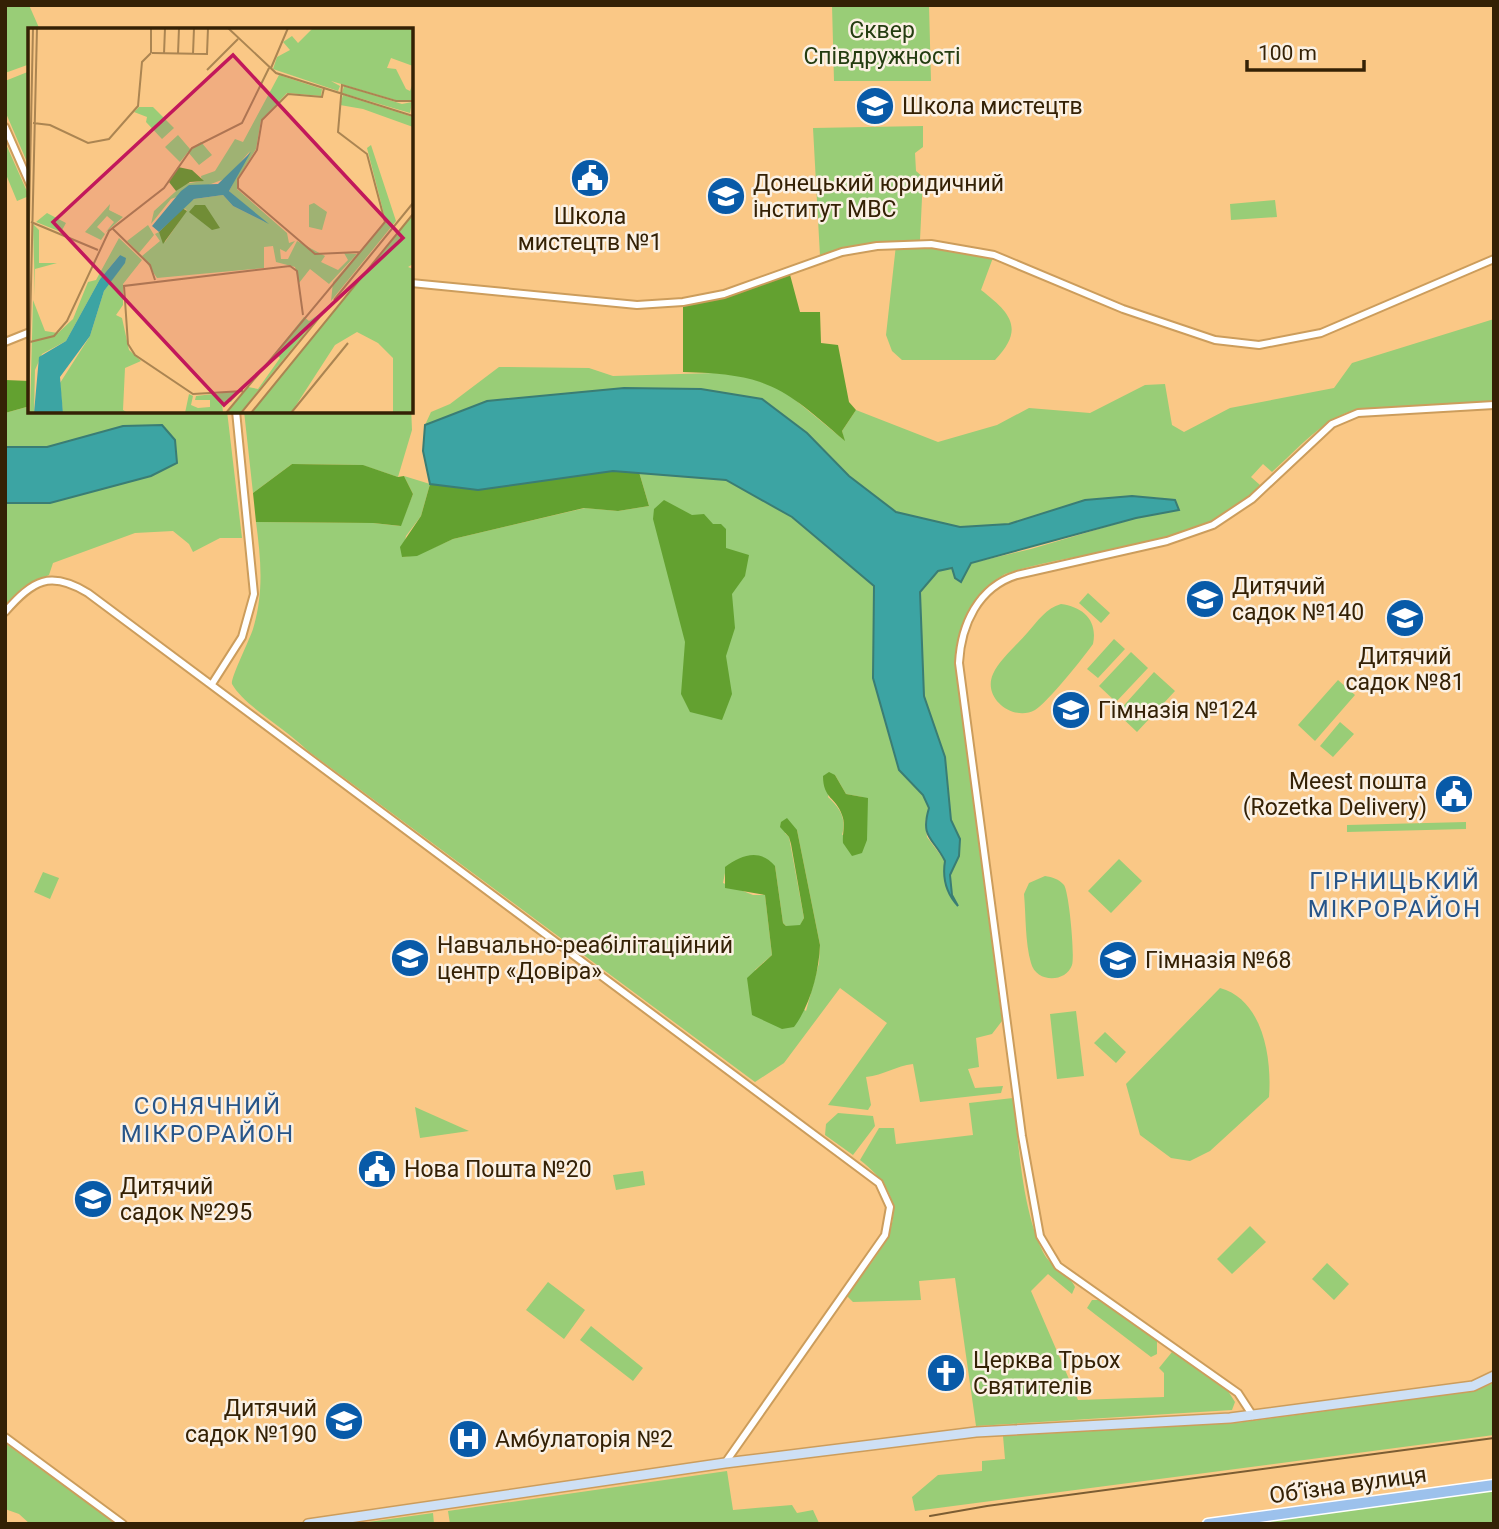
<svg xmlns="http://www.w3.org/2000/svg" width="1499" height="1529" font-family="Roboto,sans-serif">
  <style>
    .green { fill: #99cd77; fill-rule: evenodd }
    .forest { fill: #63a130 }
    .water { fill: #3ca4a3; stroke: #3a7d74; stroke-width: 2 }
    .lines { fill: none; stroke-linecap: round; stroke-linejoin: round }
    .street-casing { stroke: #cc9d5c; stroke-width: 10 }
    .secondary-casing { stroke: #cc9d5c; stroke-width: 12 }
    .primary-casing { stroke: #fff; stroke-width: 13 }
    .street { stroke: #fff; stroke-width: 6 }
    .secondary { stroke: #cee0f5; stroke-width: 9 }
    .primary { stroke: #9cc1ec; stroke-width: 10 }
    .tram { stroke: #7b5d33; stroke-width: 2 }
    .labels { text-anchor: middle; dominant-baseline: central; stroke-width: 5; stroke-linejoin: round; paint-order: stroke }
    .park-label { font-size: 23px; fill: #243d11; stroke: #fbf1e4 }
    .poi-label { font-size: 23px; fill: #342105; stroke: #fbf1e4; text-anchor: start }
    .street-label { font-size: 23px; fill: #342105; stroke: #fbf1e4 }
    .neighbourhood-label { font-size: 24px; letter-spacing: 2px; fill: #275589; stroke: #fbf1e4 }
    .inset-road { fill: none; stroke: #ab8552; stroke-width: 2 }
    .view { fill: #c2185b; fill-opacity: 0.15; stroke: #c2185b; stroke-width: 3.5 }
    .inset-edge { fill: none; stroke: #342105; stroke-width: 3.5 }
  </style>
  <rect width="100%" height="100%" fill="#fac886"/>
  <path class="green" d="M5 5H29L40 30H30V64L5 73Z
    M832 5H929L931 81H834Z
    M30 71V169L5 111V81Z
    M923 126V147L915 153 916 171 923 177 920 240 875 244 820 256 813 128Z
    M5 142 29 196 17 201 5 172Z
    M1275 200 1277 217 1231 220 1230 204Z
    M931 244 994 255 981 290C1011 313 1025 329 995 360H902L892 351 886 335 896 245Z
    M1494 319V401L1358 409C1323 418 1298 449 1272 472L1263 464 1251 477 1260 485C1202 552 1084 547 1005 574 972 593 958 626 955 663L1002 1021 992 1034 976 1038 979 1067 968 1069 975 1088 1003 1086 1001 1093 920 1102 913 1064C896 1066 884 1075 866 1077L871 1105 868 1110 828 1105 887 1023 840 988 784 1063 755 1082 308 751C288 730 244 706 232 684 230 679 250 639 253 629 264 592 261 560 256 522L373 523 400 526 413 494 404 476 430 484 421 516 406 536 402 557 417 555 453 539 585 508 618 511 649 506 639 472 726 480 792 517 874 586 873 678 899 770 923 795 929 808 925 822 927 837 945 861V884L956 903 952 895 950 875 959 856V839L951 820 945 757 924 696 920 592 938 571 1031 549 1136 518 1178 510 1161 498 1132 496 1085 500 1009 524 960 527 896 512 849 476 807 433 762 399 701 389 624 388 488 401 425 425 431 412 450 404 499 367 589 368 613 376 714 373 744 376 782 389 844 440 842 431 856 410 938 442 997 425 1029 408 1090 413 1145 385 1165 384 1172 425 1184 432 1230 408 1334 388 1352 363ZM835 775 846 794 862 797 866 825 842 835C847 819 840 808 828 797ZM797 830 820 945 819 963 806 1011 755 970 772 955 765 895H753L723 883 725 873 775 866 783 923 786 926H800L804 918 789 837 785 833Z
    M30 406V411H227L242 538H220L193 552 189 544 173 531 135 533 53 563 49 575 22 588 5 606V503H50L151 476 137 426H123L47 447H5V413Z
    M411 406 412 430 398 477 362 465 292 464 253 493 244 411H411Z
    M1088 593 1110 613 1101 623 1079 603Z
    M1061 604C1083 607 1098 620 1093 644 1084 657 1047 703 1035 710 1013 722 982 698 993 674 1000 659 1018 644 1028 632 1038 621 1046 608 1061 604Z
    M1114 639 1125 649 1098 678 1087 669Z
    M1131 652 1148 668 1116 702 1099 686Z
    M1154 672 1175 691 1137 732 1117 713Z
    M1338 680 1355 695 1315 741 1298 725Z
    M1340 722 1354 734 1333 757 1320 746Z
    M1466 822V829L1347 832V825Z
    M1119 859 1142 881 1111 913 1088 891Z
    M43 872 59 878 50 899 34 892Z
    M1045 876C1052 877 1059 879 1064 885 1069 892 1075 956 1072 965 1066 983 1036 983 1031 963 1025 942 1026 916 1024 894L1029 883Z
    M1220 988C1264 1000 1272 1060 1269 1097L1210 1151 1190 1161 1171 1158 1140 1135 1126 1084Z
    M1076 1011 1084 1076 1057 1079 1050 1014Z
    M1105 1032 1126 1052 1116 1063 1094 1043Z
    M1013 1098C1019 1145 1022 1209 1043 1252 1050 1267 1069 1273 1075 1287L1072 1294 1048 1274 1031 1291 1078 1400 1164 1397V1373L1159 1368 1172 1352 1228 1391 1235 1402 1232 1410 976 1426 955 1278 919 1281 921 1300 853 1302 846 1295C884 1247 923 1209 860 1160L879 1128H894L896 1144 973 1135 969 1103Z
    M415 1107 469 1131 420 1138Z
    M838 1113 873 1116 875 1126 853 1155 825 1135 826 1124Z
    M643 1171 645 1185 616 1190 613 1175Z
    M1250 1226 1266 1242 1232 1274 1217 1259Z
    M1327 1263 1349 1284 1334 1300 1312 1279Z
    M548 1282 585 1310 564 1339 526 1310Z
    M1092 1300H1099L1157 1341V1354L1151 1357 1096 1315 1087 1308Z
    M591 1326 643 1368 633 1381 580 1340Z
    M1494 1383V1435L915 1511 912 1497 938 1475 982 1471V1461L1005 1459 1003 1436 1236 1423 1473 1391Z
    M5 1443 116 1524H30L19 1514 5 1509Z
    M727 1471 733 1510 792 1505 797 1513 813 1510 819 1523 450 1524 448 1511Z
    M1494 1485V1524H1208Z
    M433 1513 434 1524H354Z"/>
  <path class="forest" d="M789 271 800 312H820L821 343 838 345 849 402 856 410 842 431 845 441C783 387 768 374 683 372V302L705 299Z
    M5 380 30 381V406L5 413Z
    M292 464 363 465 398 477 404 476 413 494 401 526 373 523 256 522 253 493Z
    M613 471 639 472 649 506 618 511 584 508 453 539 417 556 402 557 400 547 421 516 430 484 478 490Z
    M664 500 692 515 704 514 713 524H721L726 529V548L749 555 745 576 732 594 735 628 726 656 732 694 722 720 690 712 681 694 685 642 653 519 654 509Z
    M829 772 835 775 846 794 868 798 867 840 862 853 852 856 843 843C842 833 846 825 842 815 836 797 823 799 823 776Z
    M787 818 797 830 820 945C819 972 810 1006 794 1027L782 1029 752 1015 747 978 772 955 765 895 725 888V867C741 855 760 848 775 866L783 923 786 926 800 925 804 918 791 844 789 837 780 827 781 822Z"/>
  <path class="water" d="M624 388 701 389 762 399 807 433 849 476 896 512 960 527 1009 524 1085 500 1132 496 1175 500 1179 510 1136 518 971 563 961 582 955 578 952 568 938 571 920 592 924 696 945 757 951 820 960 839 959 856 950 875 952 895 958 906C946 893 942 879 945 861 933 837 920 838 929 808L923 795 899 770 873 678 874 586 792 517 726 480 613 471 478 490 430 484 423 451 425 425 487 401Z
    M162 425 175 440 177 463 151 476 50 503H5V447H47L123 426Z"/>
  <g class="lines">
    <g class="street-casing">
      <path id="street" d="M5 127 30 184
        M411 283 637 305 683 302 724 294 842 252 877 246 931 244 994 255 1123 309 1215 340 1259 345 1321 333 1494 259
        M5 342 30 332
        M5 612C33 580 50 570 88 593L879 1183 890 1207 885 1235 725 1463
        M212 684 242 637 254 594 236 411
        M1253 1416 1238 1393 1058 1266 1040 1236 1022 1136 959 663C961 625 978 587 1017 575L1167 541 1213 525 1252 499 1332 424 1358 413 1494 405
        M5 1437 123 1524"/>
    </g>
    <g class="secondary-casing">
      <path id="secondary" d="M308 1524 725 1463 976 1432 1230 1418 1473 1386 1494 1376"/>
    </g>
    <g class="primary-casing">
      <path id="primary" d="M1208 1524 1494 1485"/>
    </g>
    <use href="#street" class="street"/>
    <use href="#secondary" class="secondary"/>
    <use href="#primary" class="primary"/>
    <path class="tram" d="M930 1516 987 1506 1494 1438"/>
  </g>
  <defs>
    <g id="school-disc" transform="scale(2.0125)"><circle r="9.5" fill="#085aa8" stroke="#fbf1e4"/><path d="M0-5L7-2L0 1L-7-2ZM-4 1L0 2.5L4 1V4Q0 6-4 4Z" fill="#fff"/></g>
    <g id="civic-disc" transform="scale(2.0125)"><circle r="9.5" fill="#085aa8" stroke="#fbf1e4"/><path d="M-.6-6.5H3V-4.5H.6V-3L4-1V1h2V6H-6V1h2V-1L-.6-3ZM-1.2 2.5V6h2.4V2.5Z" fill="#fff"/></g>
    <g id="university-disc" transform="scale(2.0125)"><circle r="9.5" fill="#085aa8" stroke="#fbf1e4"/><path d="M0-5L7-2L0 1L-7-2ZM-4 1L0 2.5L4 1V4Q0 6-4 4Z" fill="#fff"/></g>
    <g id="church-disc" transform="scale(2.0125)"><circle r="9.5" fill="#085aa8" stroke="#fbf1e4"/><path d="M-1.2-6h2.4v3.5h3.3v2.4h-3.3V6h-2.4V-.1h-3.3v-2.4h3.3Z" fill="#fff"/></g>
    <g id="hospital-disc" transform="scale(2.0125)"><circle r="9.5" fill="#085aa8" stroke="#fbf1e4"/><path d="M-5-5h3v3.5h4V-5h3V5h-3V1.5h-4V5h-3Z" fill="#fff"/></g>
  </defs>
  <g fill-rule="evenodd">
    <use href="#school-disc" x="875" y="106"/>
    <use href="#civic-disc" x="590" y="178"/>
    <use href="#university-disc" x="726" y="196"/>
    <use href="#school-disc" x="1205" y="599"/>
    <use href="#school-disc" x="1405" y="618"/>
    <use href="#school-disc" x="1071" y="710"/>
    <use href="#civic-disc" x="1454" y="794"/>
    <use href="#school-disc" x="410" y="958"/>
    <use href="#school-disc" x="1118" y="960"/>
    <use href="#civic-disc" x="377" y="1169"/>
    <use href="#school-disc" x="93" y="1199"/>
    <use href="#church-disc" x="946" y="1373"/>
    <use href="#school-disc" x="344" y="1421"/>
    <use href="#hospital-disc" x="468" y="1439"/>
  </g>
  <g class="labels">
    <g class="park-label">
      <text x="882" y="30">Сквер<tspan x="882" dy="26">Співдружності</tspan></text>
    </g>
    <g class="poi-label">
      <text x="902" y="106">Школа мистецтв</text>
      <text x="753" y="183">Донецький юридичний<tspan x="753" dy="26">інститут МВС</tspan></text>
      <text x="590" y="216" text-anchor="middle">Школа<tspan x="590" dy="26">мистецтв №1</tspan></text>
      <text x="1232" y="586">Дитячий<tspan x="1232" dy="26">садок №140</tspan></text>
      <text x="1405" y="656" text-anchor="middle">Дитячий<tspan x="1405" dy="26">садок №81</tspan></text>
      <text x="1098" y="710">Гімназія №124</text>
      <text x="1427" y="781" text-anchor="end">Meest пошта<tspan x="1427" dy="26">(Rozetka Delivery)</tspan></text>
      <text x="437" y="945">Навчально-реабілітаційний<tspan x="437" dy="26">центр «Довіра»</tspan></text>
      <text x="1145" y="960">Гімназія №68</text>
      <text x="404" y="1169">Нова Пошта №20</text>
      <text x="120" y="1186">Дитячий<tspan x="120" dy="26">садок №295</tspan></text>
      <text x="973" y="1360">Церква Трьох<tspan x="973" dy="26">Святителів</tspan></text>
      <text x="317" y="1408" text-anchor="end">Дитячий<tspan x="317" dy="26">садок №190</tspan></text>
      <text x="495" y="1439">Амбулаторія №2</text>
    </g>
    <g class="street-label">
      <text transform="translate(1348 1485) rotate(-8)">Обʼїзна вулиця</text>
    </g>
    <g class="neighbourhood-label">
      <text x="1395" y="881">ГІРНИЦЬКИЙ<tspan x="1395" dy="28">МІКРОРАЙОН</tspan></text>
      <text x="208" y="1106">СОНЯЧНИЙ<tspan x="208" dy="28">МІКРОРАЙОН</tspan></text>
    </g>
  </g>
  <g transform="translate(28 28)">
    <rect width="385" height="385" fill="#fac886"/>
    <path d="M285 0H385V38L363 30 359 40 368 41 378 61 382 63 385 55V73H371L303 53 312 58 310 63 245 41 249 29 262 22 255 14 264 8 270 15ZM251 47 294 61 293 68 259 65 233 92 228 121 210 150 209 161 259 205 261 215 267 213 258 224 252 221 253 231H260L269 213 297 228 293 234 310 242 320 232 316 225 329 226 301 256 282 241 271 255 267 239 248 234 245 218 236 219V240L129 250 114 228 132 213 127 206 131 204 137 214 159 182 154 180 166 171 195 167 205 178 237 194 201 163 222 123 199 150 143 171 123 196 126 183 137 173 156 156 174 153 173 148 187 143 207 111 215 114ZM316 58 374 76 384 74 382 85 314 65ZM315 67 385 89V99L335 81 312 77ZM111 79H125L146 100 134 111 118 94 119 89 106 84ZM150 107 162 121 173 114 184 127 171 137 160 124 152 134 137 119ZM343 117 368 193 303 273 305 254 358 194 339 120ZM286 175 299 184 294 202 281 199V177ZM82 176 81 182 95 189 77 205 86 194 79 188 69 199 77 206 73 212 57 204ZM19 185 38 195 33 204 8 194ZM385 186V236L380 239 385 241V385H365V330L350 315 329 304 307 317 263 385H223ZM5 196 11 202V235H29L7 241V268ZM120 197 126 207 111 225 99 213ZM91 210 114 232 95 256V277L88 287 94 290 101 322 113 333 97 340 95 382 100 385H35L32 355 62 308 76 263 96 235 92 227 72 251 38 313 14 326 7 342 6 385H2L5 272 17 303 30 305 45 291 60 254 68 252ZM293 285 212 385H199L220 359 230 361 252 330 247 325 276 289 281 293ZM212 363 203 374H194L195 385H157L161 366 165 368 163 377 170 380 182 379V372H167L168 368Z" fill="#99cd77"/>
    <path d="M150 139 164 142 176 153 162 154 148 163 141 154ZM167 177H177L192 200 184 202 161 184ZM154 180 159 183 135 216 131 204Z" fill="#63a130"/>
    <path d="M223 124 201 163 241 196 205 178 195 167 166 171 131 204 124 198 153 163 161 157 190 156ZM92 227 98 230 97 235 76 263 62 308 32 349 35 385H6L11 329 38 313 72 251Z" fill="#3ca4a3"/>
    <path class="inset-road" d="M200 0 248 45 385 88M123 25V0M124 25 179 26 180 0M136 26 137 0M150 26 151 0M165 26 166 0M243 40 260 0M179 42 210 11M296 60 294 69 260 66 234 92 229 122 210 151V160L287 226 332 224M5 95 22 97 60 115 81 111 110 78 114 34 123 25M3 194 70 222M84 200 122 237 127 252M0 240 5 0M306 272 385 175M2 314 26 308 39 293 81 203 136 160 164 120 214 95 241 40M215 363 165 366 107 327 100 316 96 258 262 238 269 243 275 287M0 385 9 0M198 385 357 194 339 126 310 104 314 57 368 73H385M213 385 294 286M223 385 385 186M263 385 320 315"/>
    <path class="view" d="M205 27 375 210 196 377 25 194Z"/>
    <rect width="385" height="385" class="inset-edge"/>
  </g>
  <rect width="1499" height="1529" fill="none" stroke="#342105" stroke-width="14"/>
  <path d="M1247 60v10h117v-10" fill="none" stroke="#342105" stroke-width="3.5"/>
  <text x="1258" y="60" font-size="21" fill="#342105" stroke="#fbf1e4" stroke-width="5" paint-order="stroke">100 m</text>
</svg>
